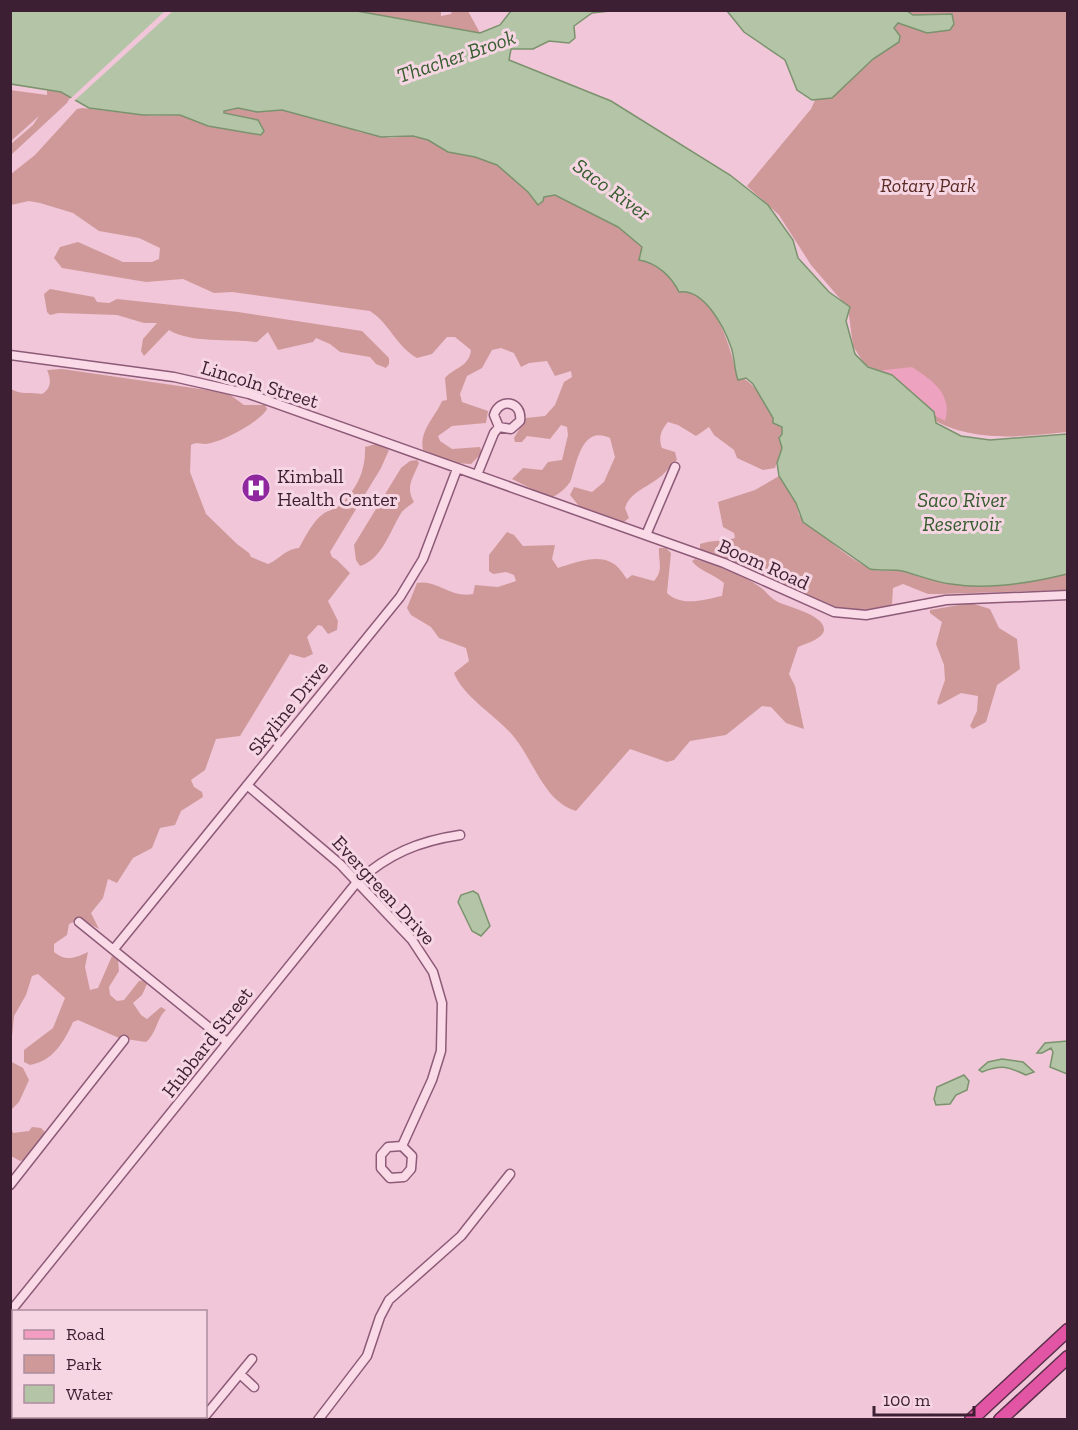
<svg xmlns="http://www.w3.org/2000/svg" width="1078" height="1430" font-family="'Zilla Slab',serif">
  <style>
    .green { fill: #cf9999 }
    .sand { fill: #eda2bf }
    .water { fill: #b3c4a7; stroke: #7b936d; stroke-width: 1.5 }
    .pier { fill: #f0c6d8 }
    .lines { fill: none; stroke-linecap: round; stroke-linejoin: round }
    .minor-casing { stroke: #8d5a78; stroke-width: 11 }
    .major-casing { stroke: #5b2f4b; stroke-width: 14 }
    .highway-casing { stroke: #5b2f4b; stroke-width: 15 }
    .minor { stroke: #fadae7; stroke-width: 8 }
    .major { stroke: #f49dc3; stroke-width: 10 }
    .highway { stroke: #e254a4; stroke-width: 12 }
    .labels { text-anchor: middle; dominant-baseline: central; stroke-width: 6; stroke-linejoin: round; paint-order: stroke }
    .park-label { font-size: 20px; font-style: italic; fill: #5a2b24; stroke: #f7d6e4 }
    .street-label { font-size: 20px; fill: #3c1f32; stroke: #f7d6e4 }
    .poi-label { font-size: 20px; fill: #3c1f32; stroke: #f7d6e4; text-anchor: start }
    .water-label { font-size: 21px; font-style: italic; fill: #365d2e; stroke: #f7d6e4 }
  </style>
  <rect width="100%" height="100%" fill="#f0c6d8"/>
  <path class="green" d="M351 11H441V16L451 14 452 11H468L480 33Z
    M866 11H1067V432C1019 437 966 444 923 413 906 400 891 383 875 369L865 365 853 346 848 308 811 265 779 215 747 186 811 109 841 43Z
    M47 87 72 94 67 103 11 155V144L33 125 39 116 11 141 10 90 47 95Z
    M82 108 153 116 180 115 208 126 261 135 245 118 224 113V111L238 108 257 112 282 110 344 126 359 132 390 138 413 136 428 140 448 152 475 157 497 165 528 192 533 199 555 195 567 200 618 227 642 247 639 260C657 263 671 276 680 292 714 287 732 351 737 376 755 380 769 408 776 425L782 427V434L779 436 782 448 775 468 763 470 737 458 734 450 714 435 709 427 696 436 678 425 668 422C661 430 658 438 662 448L675 452 677 460C670 465 666 473 660 477 648 487 630 492 625 508L629 518 624 522 579 506 570 495 574 487 592 492 604 482 615 457 610 438C582 425 577 462 571 480 568 487 557 496 550 498L512 479 523 468 542 470 548 462 562 460 568 435 567 427 561 425 550 439 527 436 522 442H515L514 438 526 418 545 416 555 405 564 382 572 377 571 371 555 376 547 361 529 363 521 367 514 353 501 348 492 350 482 368 467 376 460 394 462 402 488 411 486 423 452 426 438 436 440 441 452 449 480 447 482 453 471 464 453 463 423 450C419 431 435 417 442 401L447 400 445 378C455 367 469 367 471 350L455 337H447L432 354 417 358C397 347 389 323 370 311L232 292 214 293 183 279 146 282 62 268 54 258 60 247 78 242 123 262H152L159 259 160 248 139 238 99 231 73 213 40 203 29 201 11 205V174L35 155 77 109Z
    M50 289 94 297 97 302 109 303 117 299 238 312 362 331 389 358V364L386 368 376 364 370 357 340 352 330 344 316 338 313 342 278 350 268 332 257 342C233 339 188 343 169 330L144 356 141 351 143 339 157 323H144L117 315 59 313 50 315 47 312 44 294Z
    M62 369 214 391 229 394 244 405H265L267 409C261 421 221 443 205 444 199 444 197 442 191 445L190 472 206 514 237 544 249 553 251 557 268 564C280 559 285 549 299 548 305 537 313 521 323 514 328 510 335 510 340 505 357 489 366 470 365 447L376 444 389 450 381 468 330 552 332 557 337 560 350 573 328 601 338 621 337 630 328 634 322 626 318 625 307 637 313 654 304 658 290 654 240 736 216 739 205 770 191 780 194 787 202 792 203 797 181 811 175 825 160 828 152 848 133 858 117 883 108 879 103 898 91 913 99 929 81 919 69 924 67 935 54 944V952C66 962 75 958 88 952L85 967 90 990 98 988 112 956 118 960 119 971 109 987 110 995 117 1001 124 1000 139 981 145 980 147 984 142 995 133 1003 141 1015 147 1019 161 1007 166 1010C156 1019 157 1033 146 1042L119 1038 78 1020 73 1022C64 1042 53 1061 30 1065L24 1062V1050L53 1028 65 998 38 974 32 976 26 995 14 1016 11 1047V389C20 395 31 392 42 394 52 388 51 379 47 370Z
    M417 460 419 463C413 478 405 487 414 502 409 506 402 510 400 515 390 532 381 560 360 566L356 560 354 545 401 468 410 461Z
    M779 476 796 503 799 515C821 533 844 556 869 568 881 574 894 568 905 572 958 591 1013 588 1067 574V590L940 594H928L903 584 893 588 892 604 887 607 851 611 836 608 700 550V544C712 540 724 541 735 538L734 533 723 527 718 502 755 490Z
    M507 532 514 535 523 546 555 545 552 559 558 568C574 563 598 553 614 564 619 567 623 574 627 579L632 575 654 581C664 570 658 561 659 548H666L671 553 667 593C682 607 703 600 722 596L724 583C714 574 699 571 692 561L695 559C716 565 742 574 760 587 766 591 770 598 778 602 788 607 825 615 824 630 823 639 805 644 798 647L789 674 795 686 804 729 786 723 771 707 762 706 726 735 690 741 674 760 667 762 630 749 576 811C544 801 535 763 514 737 497 716 464 698 454 673L469 661 466 648 439 638 431 627 411 615 407 608 417 583C437 579 452 599 473 594L475 585 498 587 516 581 514 575 506 572 493 574 489 571V555Z
    M971 603 990 609 999 628 1017 639 1020 669 997 685 986 722 973 729 970 726 977 711 978 696 961 693 939 705 937 703 945 680 944 665 936 644 942 622 930 613V610Z
    M10 1061 23 1068 29 1080 19 1102 11 1110Z
    M10 1123 13 1133 29 1131 32 1127 41 1128 46 1133 26 1159 20 1161 11 1156Z"/>
  <path class="sand" d="M912 367C932 380 953 394 945 421L932 414 876 371Z"/>
  <path class="water" d="M351 10 480 33 500 25 511 11H610L592 13 574 26 575 38 569 43 549 41 533 49H511L509 60 611 101 730 175 768 205 793 240 798 258 829 292 850 307 846 321 855 354 868 367 892 375 934 412 936 423 961 436 990 440 1067 434V574C1031 583 989 590 951 584 934 582 918 575 902 571 892 569 880 571 870 569L803 522 796 503 779 476 777 463 782 448 779 438 782 434V427L773 423V418L753 384 746 378 738 380C734 370 735 358 731 347 724 327 704 288 679 292 671 276 657 263 639 260L642 247 618 227 555 195 544 197 543 201 538 205 528 192 497 165 475 157 448 152 428 140 413 136 381 137 282 110 257 112 238 108 224 111V113L258 120 264 131 261 135 208 126 180 115H143L89 108 61 92 11 84V11Z
    M790 10 907 11 913 15 952 14 954 24 950 30 927 33 898 23 894 28 900 36 899 42 873 59 832 98 812 100 797 90 785 60 744 32 727 11Z
    M473 891 478 894 490 926 481 936 472 931 458 902 461 895Z
    M1067 1041V1074L1050 1067 1053 1052 1051 1048 1042 1053H1037L1045 1043Z
    M1002 1059 1023 1062 1034 1072 1026 1075C1009 1067 1002 1064 982 1072L979 1070 988 1062Z
    M964 1075 969 1081 967 1090 956 1095 950 1104 936 1105 934 1099 937 1087Z"/>
  <path class="pier" d="M166 10 173 11 73 102 70 99Z"/>
  <g class="lines">
    <g class="minor-casing">
      <path id="minor" d="M10 355 174 377 249 394 724 563 834 612 866 615 946 600 1068 595
        M477 475 494 433 499 427 511 429 520 421C523 401 499 397 494 415L499 427
        M646 535 675 467
        M247 785 340 864 412 940 433 972 442 1003 441 1051 432 1080 402 1146 388 1147 381 1155V1168L390 1178 404 1177 411 1169 412 1156 402 1146
        M79 922 227 1042
        M114 949 400 597 423 559 457 469
        M10 1185 124 1040
        M10 1312 357 882C388 854 419 841 460 835
        M240 1374 254 1387
        M206 1415 252 1359
        M318 1420 367 1356 380 1317 389 1300 461 1236 510 1174"/>
    </g>
    <g class="major-casing">
      <path id="major" d="M10 1323 14 1326
        M119 1416 122 1420"/>
    </g>
    <g class="highway-casing">
      <path id="highway" d="M971 1420 1068 1330
        M1000 1420 1068 1357"/>
    </g>
    <use href="#minor" class="minor"/>
    <use href="#major" class="major"/>
    <use href="#highway" class="highway"/>
  </g>
  <defs>
    <g id="hospital-disc" transform="scale(1.5)"><circle r="9.5" fill="#8f279f" stroke="#f7d6e4"/><path d="M-5-5h3v3.5h4V-5h3V5h-3V1.5h-4V5h-3Z" fill="#fff"/></g>
  </defs>
  <g fill-rule="evenodd">
    <use href="#hospital-disc" x="256" y="488"/>
  </g>
  <g class="labels">
    <g class="park-label">
      <text x="928" y="185">Rotary Park</text>
    </g>
    <g class="street-label">
      <text transform="translate(260 384) rotate(17)">Lincoln Street</text>
      <text transform="translate(764 564) rotate(24)">Boom Road</text>
      <text transform="translate(288 708) rotate(-51)">Skyline Drive</text>
      <text transform="translate(384 890) rotate(47)">Evergreen Drive</text>
      <text transform="translate(207 1042) rotate(-52)">Hubbard Street</text>
    </g>
    <g class="poi-label">
      <text x="277" y="476">Kimball<tspan x="277" dy="23">Health Center</tspan></text>
    </g>
    <g class="water-label">
      <text transform="translate(456 56) rotate(-19)">Thacher Brook</text>
      <text transform="translate(612 189) rotate(36)">Saco River</text>
      <text x="962" y="499">Saco River<tspan x="962" dy="24">Reservoir</tspan></text>
    </g>
  </g>
  <rect width="1078" height="1430" fill="none" stroke="#3c1f32" stroke-width="24"/>
  <rect x="12" y="1310" width="195" height="108" fill="#f7d6e4" stroke="#ac8d9d" stroke-width="1.5"/>
  <rect x="24" y="1330" width="30" height="9" fill="#f49dc3" stroke="#ac8d9d" stroke-width="1.5"/>
  <text x="66" y="1340" font-size="18" fill="#3c1f32">Road</text>
  <rect x="24" y="1355" width="30" height="18" fill="#cf9999" stroke="#ac8d9d" stroke-width="1.5"/>
  <text x="66" y="1370" font-size="18" fill="#3c1f32">Park</text>
  <rect x="24" y="1385" width="30" height="18" fill="#b3c4a7" stroke="#ac8d9d" stroke-width="1.5"/>
  <text x="66" y="1400" font-size="18" fill="#3c1f32">Water</text>
  <path d="M874 1406v9h100v-9" fill="none" stroke="#3c1f32" stroke-width="3"/>
  <text x="883" y="1406" font-size="18" fill="#3c1f32" stroke="#f7d6e4" stroke-width="4.5" paint-order="stroke">100 m</text>
</svg>
